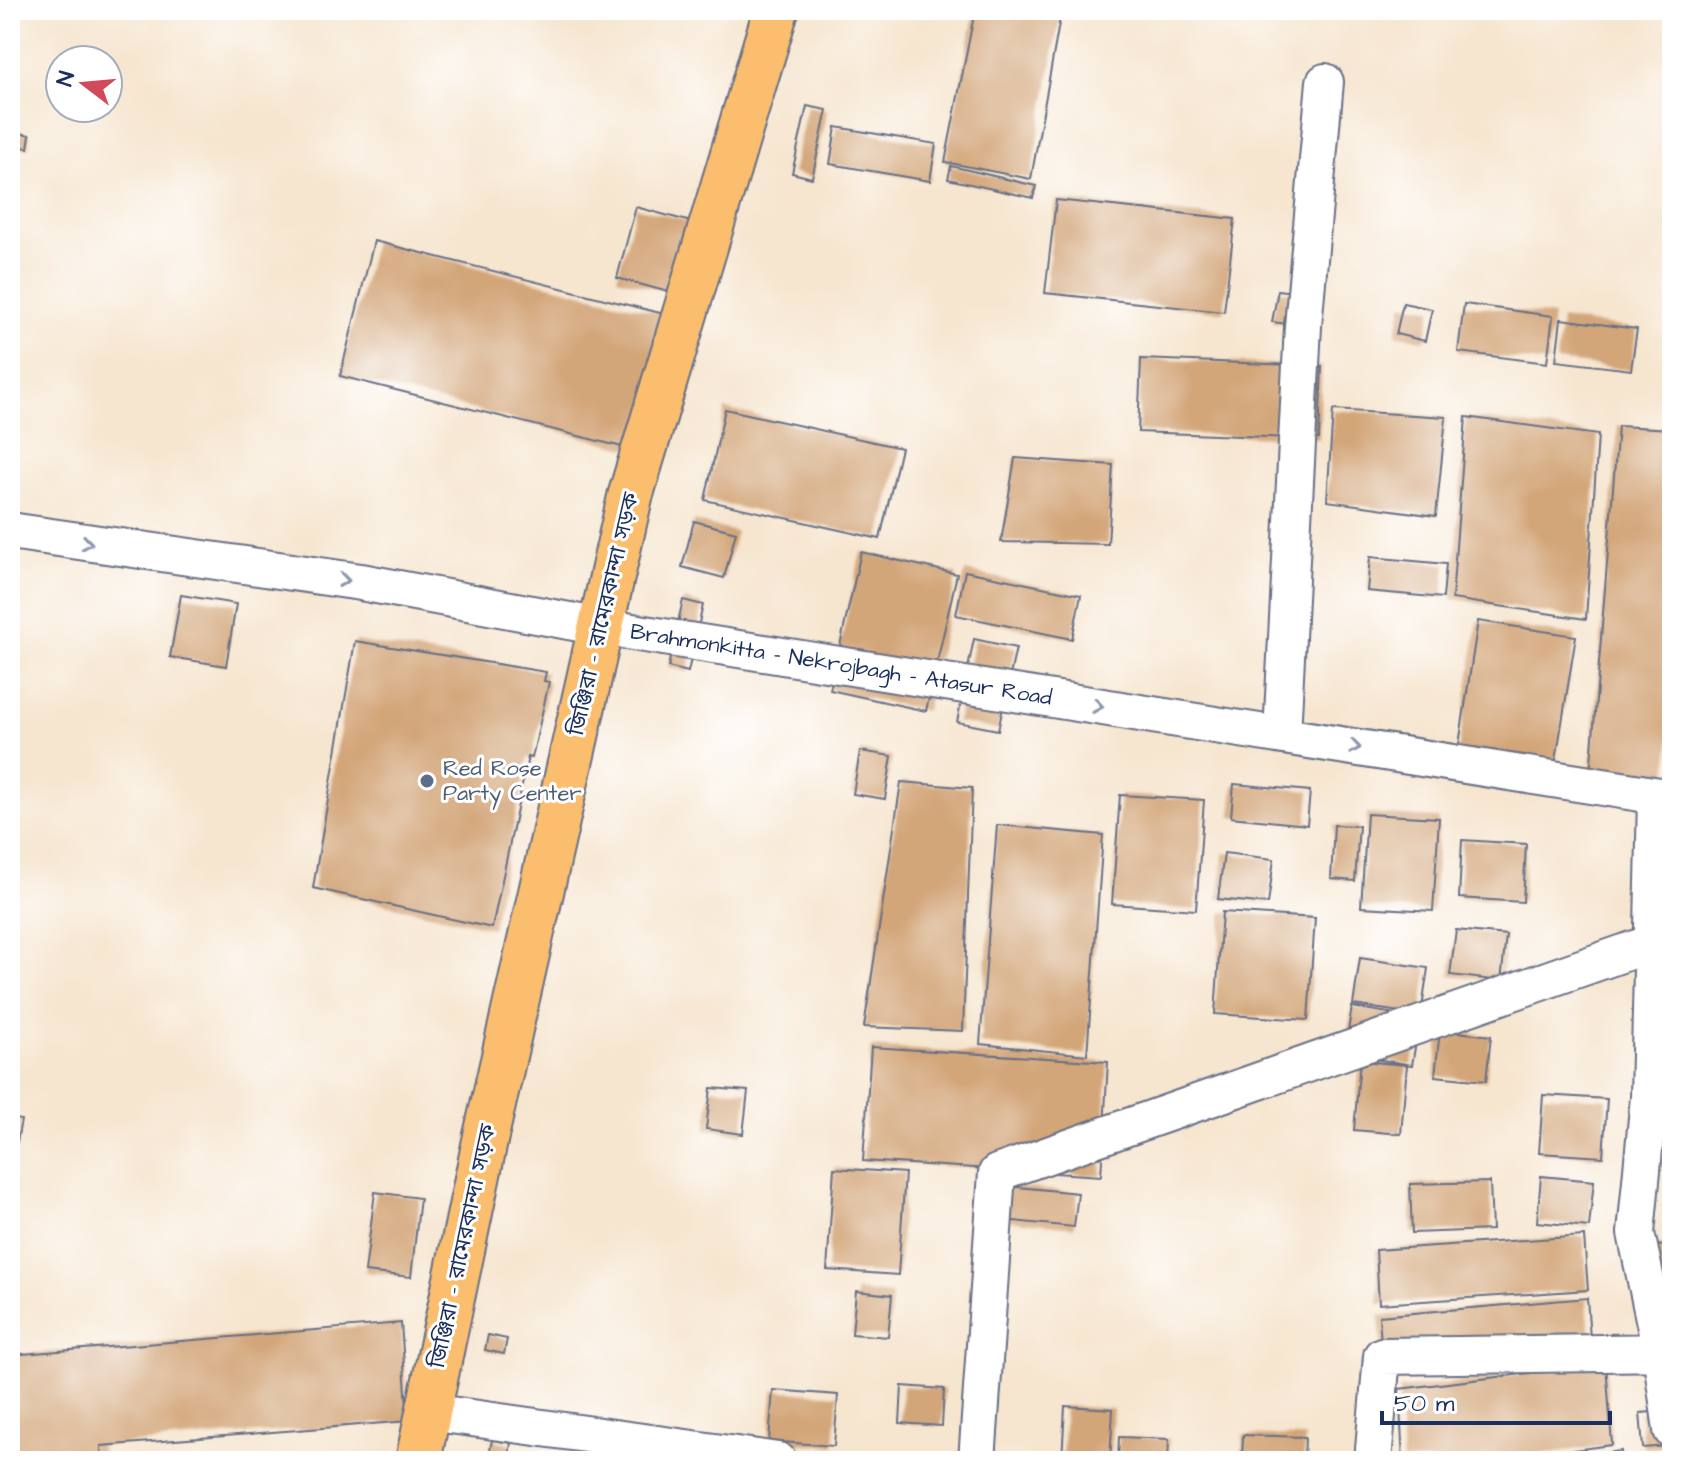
<svg xmlns="http://www.w3.org/2000/svg" width="1682" height="1471" font-family="'Architects Daughter','Noto Sans Bengali',sans-serif">
  <style>
    .building { fill: #d3a679 }
    .lines { fill: none; stroke-linecap: round; stroke-linejoin: round }
    .minor-casing { stroke: #686f86; stroke-width: 40 }
    .major-casing { stroke: #686f86; stroke-width: 48 }
    .minor { stroke: #fff; stroke-width: 36 }
    .major { stroke: #fabe6e; stroke-width: 44 }
    .oneway { stroke: #8d97ae }
    .service-dot { fill: #5c6f8a; stroke: #fff; stroke-width: 3 }
    .labels { text-anchor: middle; dominant-baseline: central; stroke-width: 6; stroke-linejoin: round; paint-order: stroke }
    .street-label { font-size: 22px; fill: #1b2f5e; stroke: #fff }
    .service-label { font-size: 22px; fill: #4e5e75; stroke: #fff; text-anchor: start }
  </style>
  <rect width="100%" height="100%" fill="#fff"/>
  <filter id="ink" filterUnits="userSpaceOnUse"><feTurbulence type="fractalNoise" baseFrequency=".0125" numOctaves="2"/><feDisplacementMap in="SourceGraphic" scale="16" xChannelSelector="R" yChannelSelector="G"/><feConvolveMatrix kernelMatrix="1 2 1 2 8 2 1 2 1" color-interpolation-filters="sRGB"/></filter>
  <filter id="wash" filterUnits="userSpaceOnUse"><feTurbulence type="fractalNoise" baseFrequency=".006" numOctaves="4" result="noise"/><feDisplacementMap in="SourceGraphic" scale="32" xChannelSelector="R" yChannelSelector="G"/><feGaussianBlur stdDeviation="1.8" result="paint"/><feColorMatrix in="noise" values="0 0 0 0 0 0 0 0 0 0 0 0 0 0 0 0 0 1.4 0 .05"/><feComposite in="paint" operator="in"/></filter>
  <g filter="url(#wash)">
    <rect width="100%" height="100%" fill="#f6e5cf"/>
    <g id="blocks">
      <path class="building" d="M975 10H1046L1060 18 1031 179 945 162Z
        M807 106 827 110 812 178 792 173Z
        M836 127 936 144 930 181 830 164Z
        M10 131 30 135 28 148 10 145Z
        M951 166 1036 186 1033 198 948 179Z
        M1056 200 1235 219 1224 312 1045 293Z
        M636 207 724 231 705 302 617 278Z
        M374 241 684 319 650 454 340 376Z
        M1278 290 1307 294 1301 326 1272 322Z
        M1403 303 1432 309 1425 341 1396 334Z
        M1464 304 1553 316 1547 363 1458 352Z
        M1561 319 1637 329 1631 370 1556 361Z
        M1141 359 1322 366 1319 439 1138 432Z
        M725 409 901 448 880 539 705 500Z
        M1333 410 1446 417 1436 516 1327 501Z
        M1466 417 1598 435 1586 619 1452 599Z
        M1618 426 1672 429V715L1667 781 1590 775Z
        M1015 458 1113 465 1108 544 1001 542Z
        M694 521 736 532 724 578 682 567Z
        M861 552 957 574 926 711 830 690Z
        M1370 557 1446 564 1443 598 1367 591Z
        M965 571 1081 595 1072 639 956 615Z
        M181 595 236 604 226 666 170 657Z
        M683 600 703 605 688 672 668 667Z
        M1478 621 1576 636 1555 766 1458 751Z
        M974 639 1016 648 998 730 957 722Z
        M355 641 546 672 544 681 549 682 532 758 528 757 492 928 313 888Z
        M860 751 892 756 885 799 853 794Z
        M901 782 972 788 963 1031 864 1027Z
        M1234 784 1310 791 1307 825 1231 817Z
        M1120 795 1204 800 1196 910 1112 904Z
        M1367 814 1439 818 1433 911 1361 907Z
        M997 825 1103 835 1087 1055 980 1044Z
        M1334 825 1359 826 1355 881 1331 879Z
        M1462 840 1526 844 1523 902 1459 898Z
        M1224 853 1274 859 1268 904 1218 899Z
        M1222 912 1315 918 1308 1020 1215 1014Z
        M1456 930 1506 935 1501 981 1450 975Z
        M1360 958 1428 968 1421 1015 1353 1005Z
        M1352 1007 1420 1018 1412 1065 1344 1054Z
        M1440 1030 1491 1036 1486 1081 1435 1076Z
        M871 1047 1108 1062 1101 1176 863 1161Z
        M1360 1061 1407 1065 1401 1134 1354 1130Z
        M711 1088 748 1091 743 1134 706 1129Z
        M1543 1095 1607 1099 1603 1157 1539 1153Z
        M10 1118 21 1120 17 1142 10 1141Z
        M834 1168 905 1173 898 1275 827 1270Z
        M1541 1176 1594 1181 1589 1227 1537 1222Z
        M1490 1182 1492 1230 1412 1233 1410 1184Z
        M1007 1186 1078 1193 1074 1227 1003 1220Z
        M375 1192 420 1198 411 1277 365 1272Z
        M1584 1236 1588 1290 1379 1304 1376 1250Z
        M1644 1245 1672 1246V1331Z
        M856 1291 892 1295 888 1337 852 1334Z
        M1587 1298 1591 1352 1383 1370 1379 1316Z
        M401 1323 408 1421 101 1446 102 1461H10V1355Z
        M488 1335 507 1339 504 1354 485 1350Z
        M1606 1364 1612 1445 1487 1461H1403L1399 1389Z
        M902 1386 944 1389 942 1426 900 1423Z
        M773 1390 838 1395 834 1446 769 1441Z
        M1065 1406 1113 1409 1110 1461H1062Z
        M1665 1411 1668 1446 1643 1448 1640 1413Z
        M1243 1435 1305 1437 1304 1461H1242Z
        M1119 1437 1169 1439 1168 1461H1118Z
        M492 1440 511 1443 508 1461H488Z
        M1621 1451 1622 1461H1562V1459Z"/>
    </g>
  </g>
  <g filter="url(#ink)">
    <use href="#blocks" fill-opacity="0" stroke="#686f86" stroke-width="2"/>
    <g class="lines">
      <g class="minor-casing">
        <path id="minor" d="M10 531 361 582 601 627 1672 798
          M1282 735 1303 326 1325 82
          M1656 798 1649 1097 1636 1233 1661 1352 1672 1430
          M429 1412 778 1461
          M977 1461 997 1173 1672 936
          M1373 1461 1382 1356 1672 1352"/>
      </g>
      <g class="major-casing">
        <path id="major" d="M418 1461 486 1136 630 497 776 10"/>
      </g>
      <use href="#minor" class="minor"/>
      <use href="#major" class="major"/>
    </g>
    <defs><path id="oneway-chevron" d="M-2-3.5L2.5 0L-2 3.5" fill="none" stroke-width="1.6" stroke-linecap="round" stroke-linejoin="round" transform="scale(2)"/></defs>
    <g class="oneway">
      <use href="#oneway-chevron" transform="translate(87 543) rotate(8)"/>
      <use href="#oneway-chevron" transform="translate(344 580) rotate(8)"/>
      <use href="#oneway-chevron" transform="translate(1098 706) rotate(9)"/>
      <use href="#oneway-chevron" transform="translate(1355 747) rotate(9)"/>
    </g>
  </g>
  <circle class="service-dot" cx="427" cy="781" r="8"/>
  <g class="labels">
    <g class="street-label">
      <text transform="translate(604 614) rotate(-77)">জিঞ্জিরা - রামেরকান্দা সড়ক</text>
      <text transform="translate(841 665) rotate(9)">Brahmonkitta - Nekrojbagh - Atasur Road</text>
      <text transform="translate(463 1246) rotate(-78)">জিঞ্জিরা - রামেরকান্দা সড়ক</text>
    </g>
    <g class="service-label">
      <text x="443" y="768">Red Rose<tspan x="443" dy="25">Party Center</tspan></text>
    </g>
  </g>
  <rect width="1682" height="1471" fill="none" stroke="#fff" stroke-width="40"/>
  <g transform="translate(84 84) rotate(286)"><circle r="38" fill="#ffffff" stroke="#a4acbf" stroke-width="2"/>
  <path d="M0-6L14 30L0 20L-14 30Z" fill="#d1495b"/>
  <text y="-12" font-size="22" font-weight="bold" text-anchor="middle" fill="#1b2f5e">N</text>
  </g>
  <path d="M1382 1411v12h228v-12" fill="none" stroke="#1b2f5e" stroke-width="4"/>
  <text x="1394" y="1411" font-size="24" fill="#1b2f5e" stroke="#ffffff" stroke-width="6" paint-order="stroke">50 m</text>
</svg>
